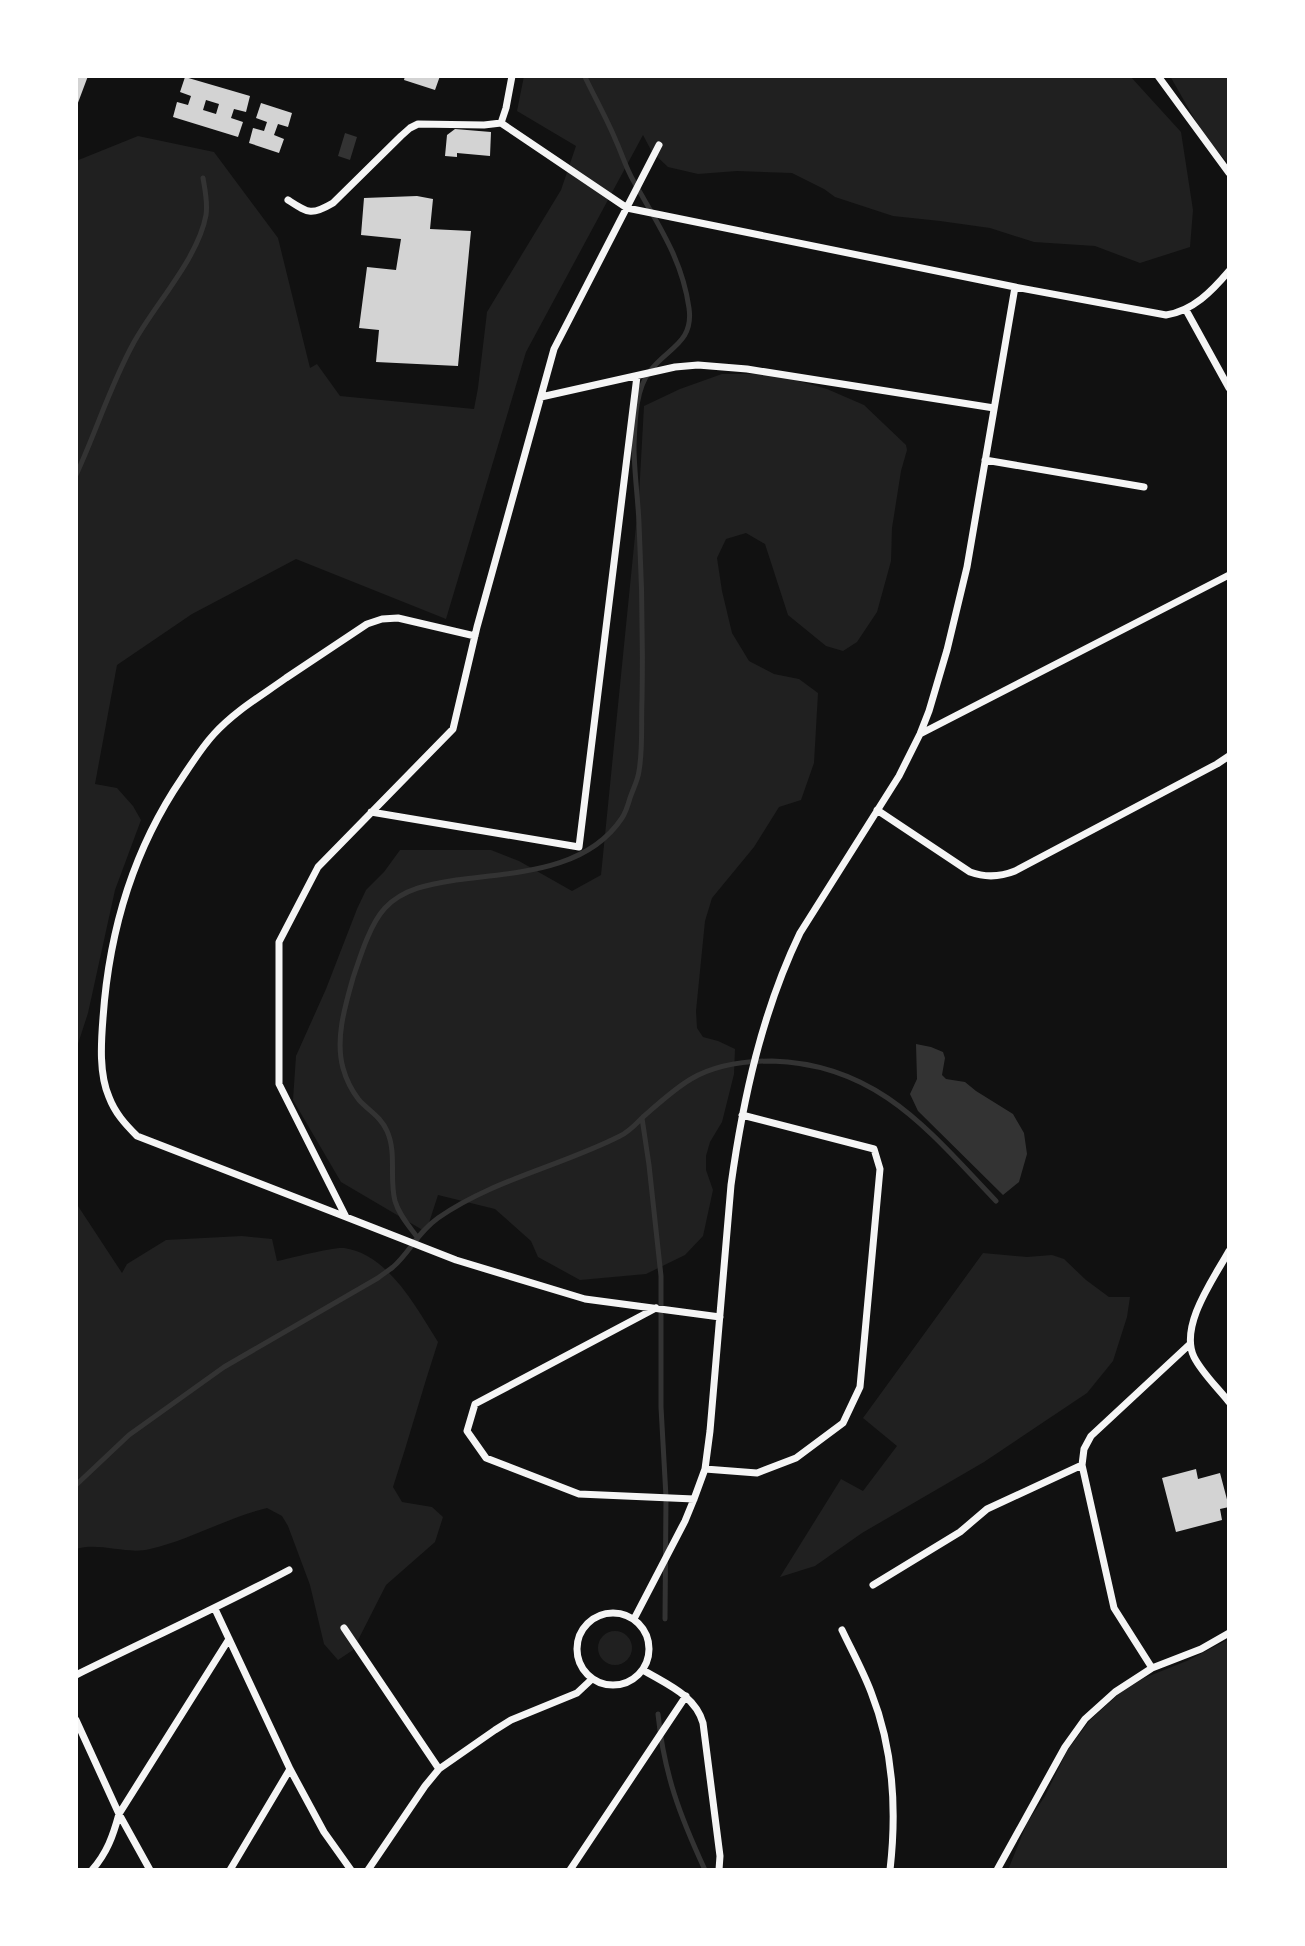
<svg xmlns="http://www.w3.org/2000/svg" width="1305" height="1946" font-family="'Open Sans',sans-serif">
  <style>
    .green { fill: #202020 }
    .water { fill: #333 }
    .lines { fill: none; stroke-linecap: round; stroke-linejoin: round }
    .stream { stroke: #333; stroke-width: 5 }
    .building { fill: #d3d3d3; fill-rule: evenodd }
    .minor { stroke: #f5f5f5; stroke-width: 7 }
  </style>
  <rect width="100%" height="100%" fill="#111"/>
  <path class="green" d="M524 76H1130L1181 132 1193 210 1190 247 1140 263 1095 246 1034 242 990 228 940 221 893 216 835 197 824 189 792 173 737 171 698 174 668 167 652 152 643 135 526 352 446 619 296 559 192 614 117 665 95 784 117 788 133 806 141 820 115 890 88 1013 76 1050V161L138 136 214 152 278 238 310 368 317 364 340 396 474 409 478 388 487 312 561 190 576 146 517 111Z
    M1170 76H1229V164L1206 139Z
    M722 374H773L827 389 864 405 906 445 907 450 901 471 892 528 891 561 877 612 857 642 843 651 826 646 788 615 765 544 746 533 726 539 717 558 722 591 732 633 749 661 774 674 799 679 818 693 814 763 801 800 779 807 754 847 712 898 705 921 696 1011 697 1028 703 1037 718 1041 735 1049 734 1074 722 1122 710 1142 706 1156V1170L713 1190 703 1236 685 1255 646 1274 580 1280 538 1257 531 1241 495 1209 438 1195 426 1232 341 1182 293 1100 296 1056 326 989 357 909 366 890 384 872 400 850H491L519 861 572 891 601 875 639 496 644 406 680 389Z
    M76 1203 122 1273 127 1264 166 1240 242 1236 272 1239 277 1261C292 1258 331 1247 344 1248 388 1254 416 1307 438 1342 422 1390 409 1439 393 1487L402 1502 432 1507 443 1517 435 1542 386 1585 353 1650 338 1660 324 1644 310 1585 288 1526 282 1516 267 1508C226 1518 190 1540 150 1549 127 1555 100 1542 76 1549Z
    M983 1253 1027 1257 1052 1255 1064 1259 1086 1280 1109 1297H1130L1127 1317 1113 1361 1087 1393 984 1462 862 1533 815 1566 780 1577 841 1479 863 1491 897 1446 863 1418Z
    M598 1648a17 17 0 1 1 34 0a17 17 0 1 1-34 0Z
    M1229 1639V1870H1008L1027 1823 1045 1796 1067 1751 1090 1720 1121 1692 1144 1678 1189 1660Z"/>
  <path class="water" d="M345 133 357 137 350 160 338 156Z
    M916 1044 931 1047 943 1052 945 1058 942 1075 946 1079 965 1082 976 1091 1013 1114 1024 1133 1027 1154 1019 1182 1003 1195 918 1111 910 1094 917 1079Z"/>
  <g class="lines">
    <path class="stream" d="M76 475C96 432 110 386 133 344 154 305 198 259 206 215 208 203 205 190 203 178
      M642 1118 649 1165 661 1276V1407L666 1497 665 1619
      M417 1237C409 1226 399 1215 395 1201 389 1178 397 1153 387 1131 381 1117 369 1111 359 1100 352 1091 346 1079 343 1068 335 1039 345 1006 353 978 360 957 370 924 385 908 404 888 431 884 456 880 515 872 586 872 622 818 626 812 628 805 630 798 633 789 638 780 639 771 643 749 641 723 642 700 643 641 642 582 639 523 638 498 634 472 634 446 635 422 635 390 650 371 667 348 694 343 689 308 682 258 657 223 633 180 626 168 622 154 616 141 607 119 595 98 585 77
      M76 1485 129 1435 224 1367 378 1278C383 1274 388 1271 393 1267 410 1252 417 1233 438 1218 492 1180 561 1166 620 1136 629 1132 636 1124 643 1117 658 1104 674 1089 691 1079 715 1065 744 1061 772 1061 878 1064 929 1131 996 1201
      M658 1714C664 1774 680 1816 705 1870"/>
  </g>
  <path class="building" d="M76 76H88L76 108Z
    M405 76H440L435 90 404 80Z
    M185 77 250 96 246 112 234 109 231 118 243 122 238 137 173 117 177 102 188 105 191 96 180 92ZM206 100 219 104 216 114 203 110Z
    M261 103 292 113 288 127 278 124 274 135 284 139 279 153 249 143 253 128 264 131 267 122 256 118Z
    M455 129 491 132 490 156 457 153V157L445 156 447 135Z
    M417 196 433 199 430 229 471 231 458 366 376 362 379 330 359 328 367 267 396 270 401 239 361 235 364 198Z
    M1196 1469 1198 1479 1220 1473 1229 1507 1220 1509 1222 1520 1176 1532 1162 1478Z"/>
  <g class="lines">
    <path class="minor" d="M1158 76 1229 173
      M501 123 627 208 1015 287 1166 315C1193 311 1212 291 1229 271
      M659 145 554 349 477 627 453 729 318 867 279 942V1084L346 1217 456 1260 585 1299 720 1317
      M288 200C308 213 311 216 333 203L401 136 410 128 418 124 484 125 501 123 506 108 512 76
      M1186 310 1229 388
      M541 397 675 367 698 365 747 369 994 408
      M985 460 1144 487
      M922 733 1229 575
      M877 810 970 872C986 878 1000 877 1015 871L1217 764 1229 756
      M371 812 579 847 637 376
      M346 1217 137 1136C125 1124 115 1113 109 1097 99 1074 101 1043 103 1018 109 932 133 850 182 778 192 763 202 747 214 734 235 711 261 696 286 678 313 660 340 642 367 624L382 619 398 618 475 636
      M1229 1251C1214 1278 1179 1326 1194 1357 1202 1373 1218 1388 1229 1402
      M656 1308 475 1404 467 1431 486 1458 579 1494 694 1499
      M1082 1465 1114 1608 1152 1668
      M705 1469 757 1473 796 1458 843 1423 860 1387 880 1169 874 1149 742 1115
      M873 1585 960 1532 987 1509 1082 1465 1084 1449 1091 1436 1190 1344
      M215 1609 290 1769 324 1832 351 1870
      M577 1649a36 36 0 1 1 72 0a36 36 0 1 1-72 0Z
      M634 1619 685 1521 694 1499 705 1469 710 1431 731 1185C743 1099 762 1012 800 933L899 776 920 734 929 711 947 650 967 567 1015 287
      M344 1628 439 1769
      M842 1630C852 1651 863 1671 871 1692 894 1750 897 1809 890 1870
      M643 1670C666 1684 695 1695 703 1723L720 1856 719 1870
      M76 1675C147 1640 219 1607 289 1570
      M76 1720 119 1814 150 1870
      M92 1870C107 1853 113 1836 119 1814L229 1639
      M230 1870 290 1769
      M368 1870 425 1786 439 1769 495 1730 511 1720 577 1693 592 1679
      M570 1870 686 1696
      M997 1870 1065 1747 1085 1719 1115 1692 1152 1668 1201 1649 1229 1633"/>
  </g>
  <rect width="1305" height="1946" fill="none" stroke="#ffffff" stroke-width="156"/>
</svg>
